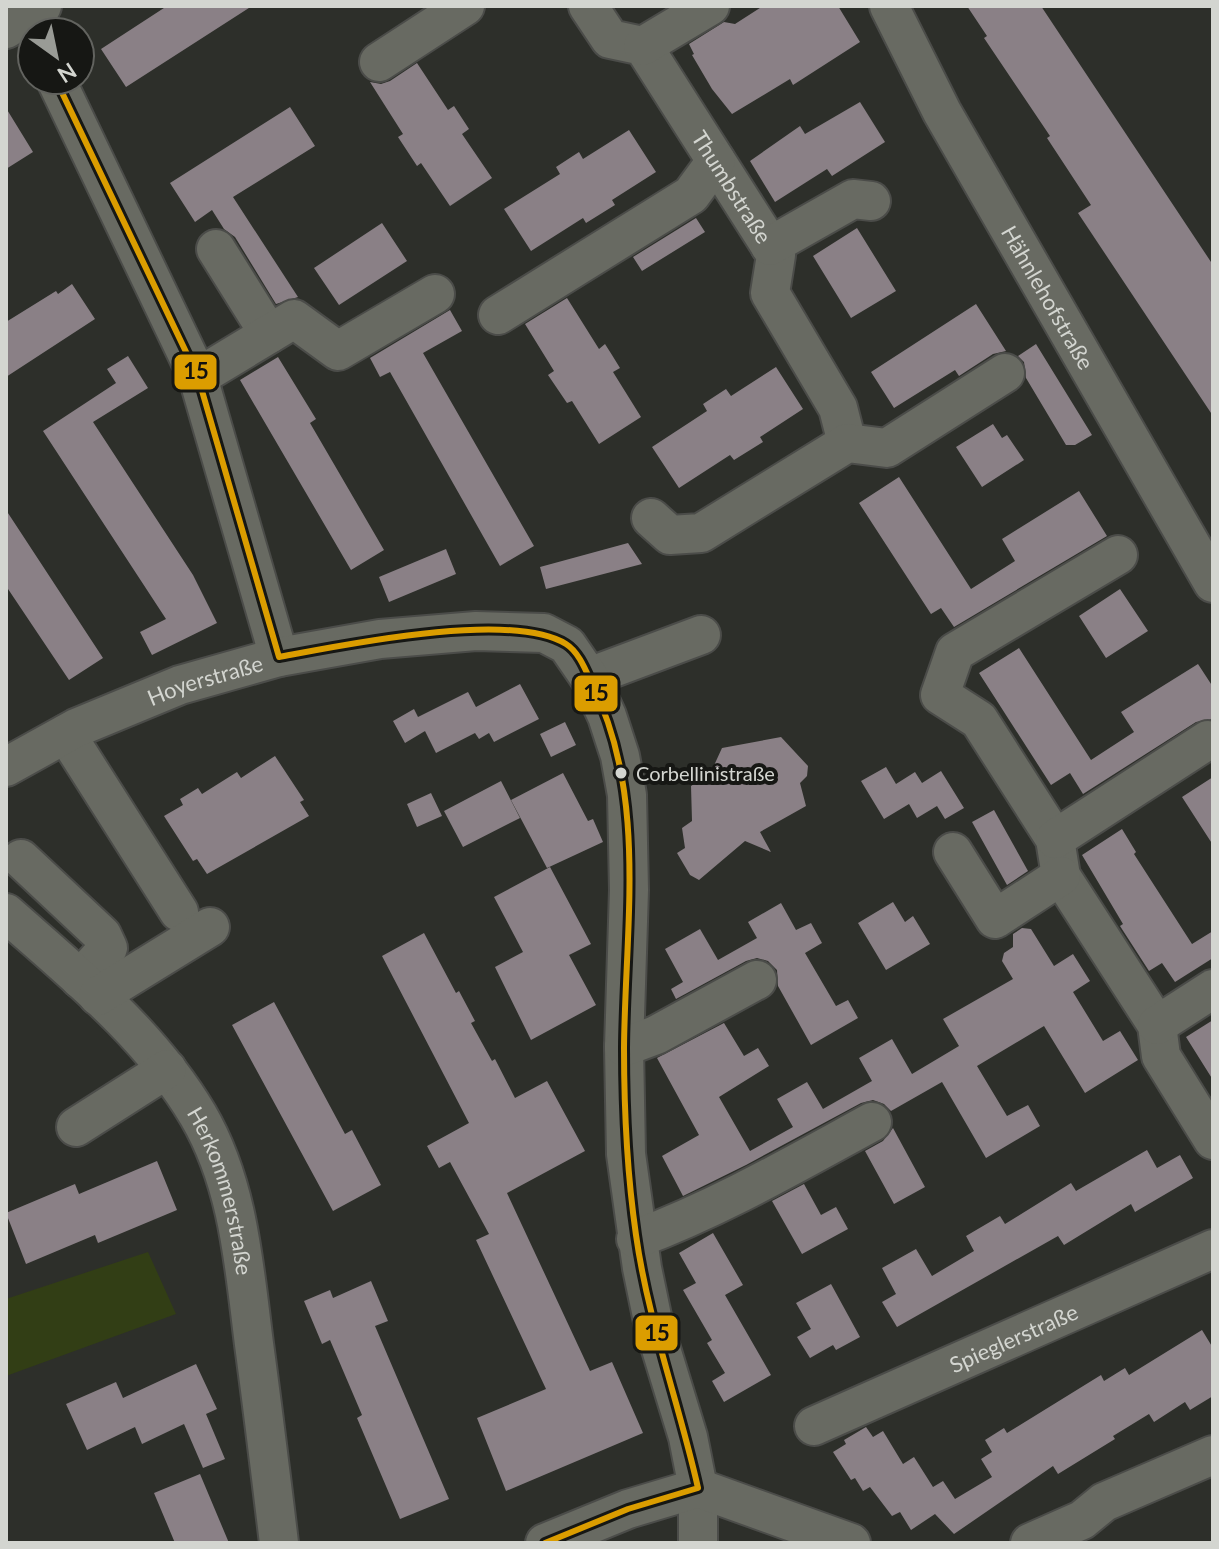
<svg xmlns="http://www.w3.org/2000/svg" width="1219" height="1549" font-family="Lato,sans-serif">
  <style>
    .green { fill: #323e15 }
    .building { fill: #8a8086 }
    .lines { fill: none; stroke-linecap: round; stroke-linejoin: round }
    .minor-casing { stroke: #4b4c49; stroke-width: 42 }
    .minor { stroke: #686a62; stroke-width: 38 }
    .bus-1-casing { stroke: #161714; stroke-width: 12 }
    .bus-1 { stroke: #db9d00; stroke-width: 6 }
    .bus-dot { fill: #d3d5d0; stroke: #161714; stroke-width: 3 }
    .labels { text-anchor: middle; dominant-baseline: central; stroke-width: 8; stroke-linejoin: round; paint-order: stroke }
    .bus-label { font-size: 20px; fill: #d3d5d0; stroke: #161714; text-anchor: start }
    .street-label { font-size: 22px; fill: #d3d5d0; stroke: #161714 }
    .line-badge { stroke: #161714; stroke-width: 3 }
    .pale-badge-label { font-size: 22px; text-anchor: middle; font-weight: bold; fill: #111 }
  </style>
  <rect width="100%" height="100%" fill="#2d2f2a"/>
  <path class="green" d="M148 1252 176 1314 6 1376V1299Z"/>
  <path class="building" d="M167 6H252L126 87 101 49Z
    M763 6H838L860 42 793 85 790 79 732 114 712 89 692 55 694 54 689 44 724 22 735 24Z
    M967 6H1041L1213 265V416L1078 213 1091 205 1047 138 1050 136 984 38 987 36Z
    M417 63 448 110 454 106 469 129 462 134 492 178 450 206 421 163 417 166 398 137 403 134 370 82 381 84 390 81Z
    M860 102 885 142 832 176 827 169 775 202 750 161 800 126 805 134Z
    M290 107 315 146 233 197 298 297 276 304 235 237 224 229 212 210 195 222 170 183Z
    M6 108 33 152 6 169Z
    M629 130 656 172 612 200 615 205 586 223 583 218 531 251 504 209 560 174 556 167 579 152 583 159Z
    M696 218 705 232 642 271 633 257Z
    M382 223 407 261 339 305 314 268Z
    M857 228 896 291 851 318 813 256Z
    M72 284 95 319 6 377V322L56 291 58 294Z
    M567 298 599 349 605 344 612 355 620 368 613 372 641 417 599 444 572 401 567 403 548 375 554 371 525 324Z
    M976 304 1006 351 993 354 959 376 955 370 894 408 871 372Z
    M450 310 462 331 423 353 534 546 500 566 390 372 380 377 370 358Z
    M1036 344 1092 435 1075 445H1066L1026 378 1024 362 1018 356Z
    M128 356 148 388 93 422 193 575 217 623 152 655 140 632 166 619 43 431 116 383 107 369Z
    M278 357 316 419 310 423 384 550 351 570 240 380Z
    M776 367 803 409 760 437 763 442 734 460 730 455 679 488 652 447 707 411 703 404 726 389 731 396Z
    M993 424 1002 438 1007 435 1024 460 982 487 956 447Z
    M899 477 971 589 1015 561 1002 539 1079 491 1107 536 954 627 941 608 931 614 859 503Z
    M6 510 103 658 69 680 6 586Z
    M628 543 642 564 546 589 540 567Z
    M446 549 456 574 389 602 379 577Z
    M1120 589 1148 631 1106 658 1079 616Z
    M1019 648 1091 760 1134 732 1121 712 1198 664 1213 687V719L1196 722 1083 794 1070 773 1051 785 979 673Z
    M520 684 539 719 494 742 489 733 479 739 475 733 436 753 418 717 468 692 476 707Z
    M414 709 425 731 405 743 393 721Z
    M565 722 576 745 551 757 540 734Z
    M781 737 808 766 807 776 800 783 806 806 760 832 771 852 745 841 699 880 690 875 677 853 685 848 682 828 692 821 691 786 711 772 722 748Z
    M275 756 304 800 300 802 309 816 207 874 197 859 193 861 164 816 183 805 180 799 198 788 202 794 237 772 241 778Z
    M886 767 896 784 915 772 922 783 941 771 964 808 945 819 937 806 917 818 909 804 884 819 861 781Z
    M563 773 588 821 593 819 603 842 547 868 511 800Z
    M1213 777V845L1182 797Z
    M501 781 520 818 463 847 444 811Z
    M431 793 442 816 417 827 407 804Z
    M994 810 1028 871 1007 885 972 822Z
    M1122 829 1136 852 1134 854 1192 944 1213 931V958L1175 982 1162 963 1149 971 1120 926 1123 924 1082 855Z
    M550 867 591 944 569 955 596 1005 531 1040 495 967 523 952 494 897Z
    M893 902 905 922 913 916 930 944 886 970 858 923Z
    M781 903 796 930 811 923 822 943 805 953 836 1006 848 1000 858 1018 811 1045 778 986 777 970 768 961 757 958 746 961 676 999 671 989 683 982 665 949 700 929 718 960 757 938 748 922Z
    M1022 928 1031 929 1054 966 1073 954 1090 981 1073 992 1103 1041 1120 1031 1138 1060 1085 1093 1044 1026 977 1066 1007 1116 1028 1105 1040 1126 986 1158 942 1082 891 1111 884 1104 873 1100 861 1103 746 1165 683 1196 662 1156 699 1135 657 1058 724 1023 744 1056 758 1048 769 1066 719 1097 750 1151 793 1127 777 1099 807 1082 823 1109 872 1081 859 1058 892 1039 912 1074 959 1046 943 1019 1013 979 1002 961 1004 953 1013 947V934Z
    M424 933 456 993 459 991 475 1021 471 1023 492 1061 495 1059 515 1098 547 1081 585 1151 507 1193 590 1371 612 1362 643 1433 506 1491 477 1418 546 1389 476 1240 489 1234 450 1162 439 1168 427 1146 469 1123 382 956Z
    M274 1002 345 1134 352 1130 381 1185 333 1211 232 1025Z
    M1213 1020V1080L1186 1037Z
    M893 1128 925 1187 894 1204 865 1151 883 1141Z
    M1147 1150 1157 1168 1180 1155 1193 1178 1135 1212 1131 1204 1064 1245 1058 1236 897 1327 882 1302 896 1294 882 1268 916 1249 932 1276 974 1251 966 1236 1000 1216 1005 1224 1071 1183 1076 1191Z
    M157 1161 177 1210 98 1243 95 1235 26 1264 6 1213 75 1184 79 1194Z
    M804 1184 821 1215 836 1207 848 1229 802 1254 772 1201Z
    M713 1233 743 1285 725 1295 771 1375 724 1402 712 1381 725 1373 707 1343 712 1340 683 1290 696 1283 679 1253Z
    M371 1281 388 1321 375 1326 449 1499 400 1519 357 1418 362 1415 330 1340 322 1344 304 1301 330 1290 333 1298Z
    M831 1284 860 1337 836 1350 833 1345 810 1358 797 1337 811 1329 796 1303Z
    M1202 1330 1213 1348V1396L1190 1410 1185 1402 1154 1422 1149 1414 1113 1436 1115 1439 1058 1474 1053 1466 954 1534 935 1514 911 1530 900 1512 892 1516 870 1487 863 1491 855 1478 851 1480 833 1452 846 1444 844 1440 866 1427 873 1437 883 1431 903 1464 914 1457 933 1487 943 1481 955 1499 992 1477 981 1459 992 1452 985 1440 1004 1428 1007 1433 1101 1375 1104 1381 1125 1368 1129 1375Z
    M196 1364 217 1409 206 1414 225 1459 203 1468 184 1424 142 1444 135 1427 87 1450 66 1404 116 1382 123 1398Z
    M200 1474 229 1543H175L154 1493Z"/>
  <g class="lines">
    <g class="minor-casing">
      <g id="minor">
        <path id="s1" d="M588 6 610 39 643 46 776 255 770 293 838 408 847 443"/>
        <path id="s2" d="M889 6 942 112 1213 583"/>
        <path d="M6 29 42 6"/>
        <path d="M643 46 710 6"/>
        <path d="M379 62 465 6"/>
        <path d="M56 80 198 377 279 657"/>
        <path d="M770 246 853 199 871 201"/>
        <path d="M216 249 269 334"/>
        <path d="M498 315 691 195 716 161"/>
        <path d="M198 377 294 319 338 351 435 294"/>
        <path d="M651 518 670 535 701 533 847 443 887 448 1005 373"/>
        <path d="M1118 555 955 652 940 695 979 720 1055 839 1061 876 1157 1025 1161 1056 1213 1140"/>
        <path d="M589 677 701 635"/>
        <path d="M66 734 179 912"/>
        <path id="s3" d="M6 767 76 728 180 685 279 657 380 639 476 631 544 633 567 645 589 677 607 716 620 756 627 795 629 890 624 1047 626 1154 642 1268 654 1326 688 1437 698 1488V1543"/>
        <path d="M1055 839 1208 740"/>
        <path d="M953 852 995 919 1061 876"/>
        <path d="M21 859 102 935 108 948 80 979"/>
        <path id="s4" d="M6 913C75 974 150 1034 198 1115 239 1185 244 1266 254 1344 263 1410 271 1477 279 1543"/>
        <path d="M98 996 210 927"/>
        <path d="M1157 1025 1213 989"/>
        <path d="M624 1047 656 1035 757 980"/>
        <path d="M76 1127 167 1069"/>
        <path d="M636 1239C719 1208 795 1164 872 1122"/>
        <path id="s5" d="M814 1426 1213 1249"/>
        <path d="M545 1543 628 1509 698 1488 851 1543"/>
        <path d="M1030 1543 1082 1520 1104 1502 1213 1455"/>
      </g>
    </g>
    <use href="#minor" class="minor"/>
    <g class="bus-1-casing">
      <path id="bus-1" d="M56 80 198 377 279 657C343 645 511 610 566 644 579 652 586 671 592 684 648 796 625 927 624 1048 624 1110 627 1173 636 1235 648 1321 679 1403 698 1488L628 1509 545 1543"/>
    </g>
    <use href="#bus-1" class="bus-1"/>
  </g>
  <circle class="bus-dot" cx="621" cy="773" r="7"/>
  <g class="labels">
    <g class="bus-label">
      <text x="636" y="773">Corbellinistraße</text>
    </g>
    <g class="street-label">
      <text stroke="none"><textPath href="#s1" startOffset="240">Thumbstraße</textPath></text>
      <text stroke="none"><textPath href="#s2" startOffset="332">Hähnlehofstraße</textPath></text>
      <text stroke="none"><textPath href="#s3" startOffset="218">Hoyerstraße</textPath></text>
      <text stroke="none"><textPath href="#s4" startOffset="360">Herkommerstraße</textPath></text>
      <text stroke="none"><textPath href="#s5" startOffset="218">Spieglerstraße</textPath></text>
    </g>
  </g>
  <g class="line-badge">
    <rect x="173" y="353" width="45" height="38" rx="8" fill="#db9d00"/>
    <rect x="573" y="674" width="46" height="39" rx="8" fill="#db9d00"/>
    <rect x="634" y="1314" width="45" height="38" rx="8" fill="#db9d00"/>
  </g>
  <g class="pale-badge-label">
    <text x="196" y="379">15</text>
    <text x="596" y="701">15</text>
    <text x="657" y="1341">15</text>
  </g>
  <rect width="1219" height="1549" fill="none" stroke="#d3d5d0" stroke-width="16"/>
  <g transform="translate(56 56) rotate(147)"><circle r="38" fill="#161714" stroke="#62635f" stroke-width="2"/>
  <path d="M0-6L14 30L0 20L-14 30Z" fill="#999b96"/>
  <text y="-12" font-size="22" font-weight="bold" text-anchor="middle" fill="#d3d5d0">N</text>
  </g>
</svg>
